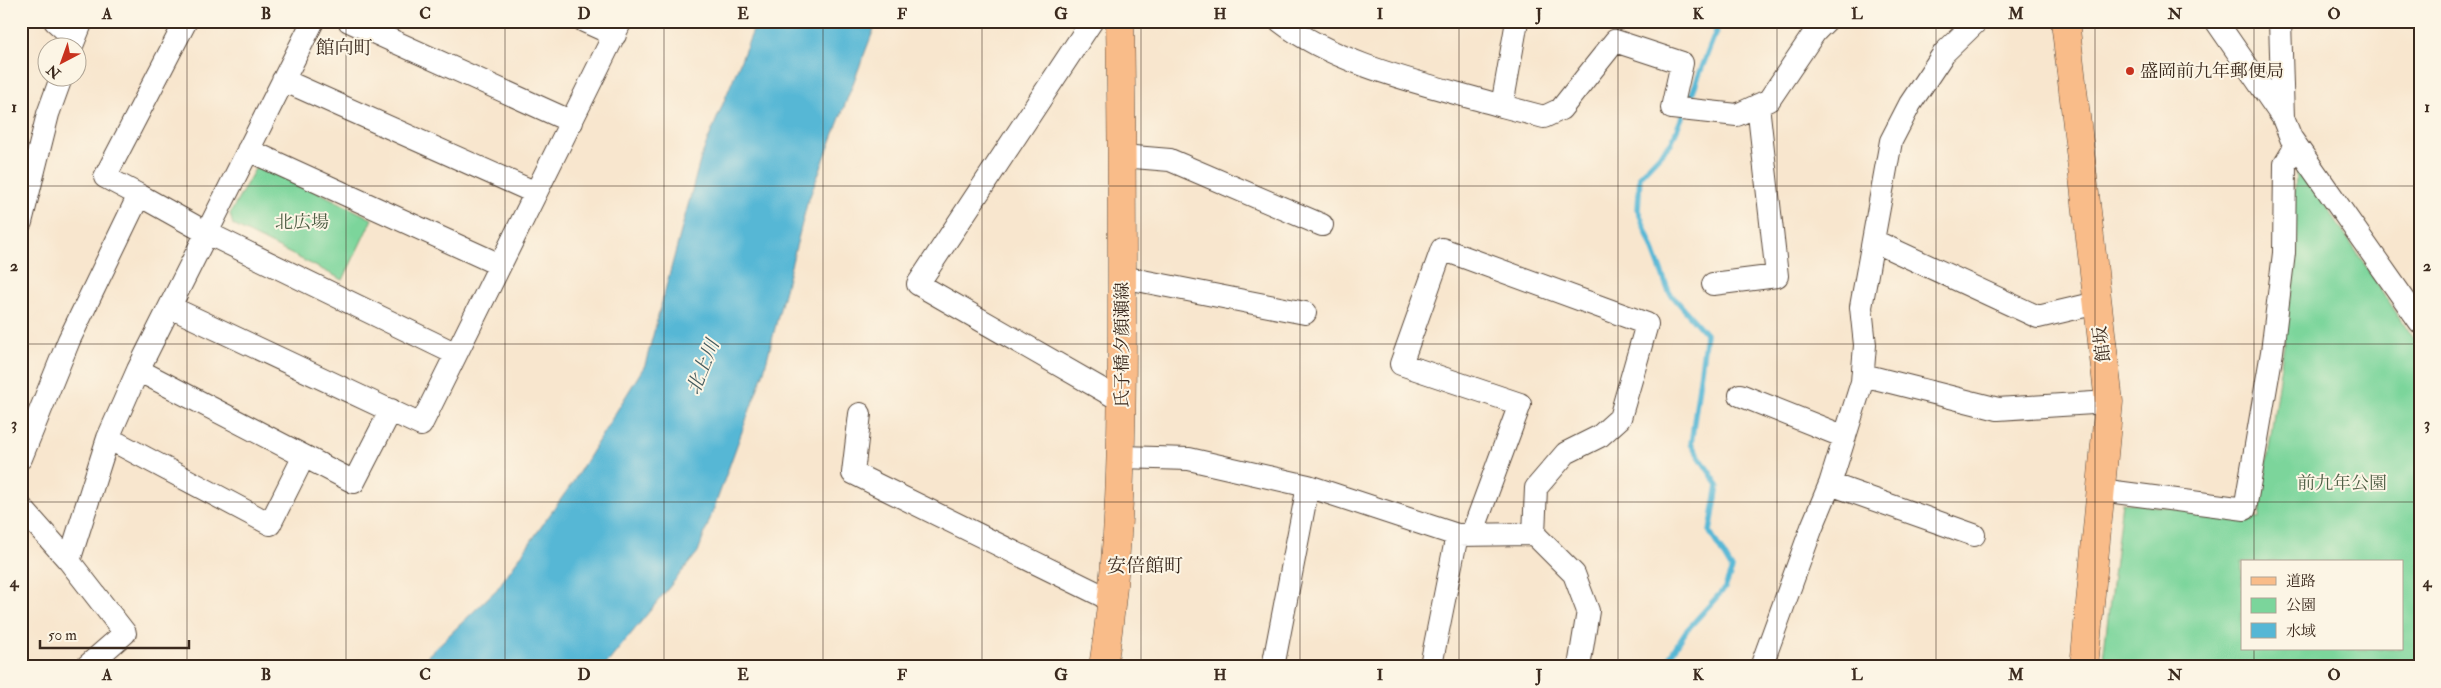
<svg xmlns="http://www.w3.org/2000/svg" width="2441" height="688" font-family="'IM FELL Double Pica','Noto Serif JP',serif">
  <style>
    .green { fill: #7bd59b; stroke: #5b805c; fill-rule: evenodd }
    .water { fill: #56b7d5; stroke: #48707a }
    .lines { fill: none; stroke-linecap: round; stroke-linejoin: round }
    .stream { stroke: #56b7d5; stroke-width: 5.5 }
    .minor-casing { stroke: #574638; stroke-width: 24 }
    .major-casing { stroke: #574638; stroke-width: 29 }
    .minor { stroke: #fff; stroke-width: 22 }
    .major { stroke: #f9bc89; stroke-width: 28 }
    .grid { fill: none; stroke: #3b2a1e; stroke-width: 1; stroke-opacity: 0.55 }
    .poi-dot { fill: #c8321e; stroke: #fcf5e5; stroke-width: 2 }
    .labels { text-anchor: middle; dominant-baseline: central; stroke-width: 4; stroke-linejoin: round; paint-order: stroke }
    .poi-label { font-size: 18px; fill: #3b2a1e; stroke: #fcf5e5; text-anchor: start }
    .park-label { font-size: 18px; fill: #4e5d44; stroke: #fcf5e5 }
    .street-label { font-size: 18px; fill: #3b2a1e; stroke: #fcf5e5 }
    .neighbourhood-label { font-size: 19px; fill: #3b2a1e; stroke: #fcf5e5 }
    .water-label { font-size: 19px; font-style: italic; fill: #445b5e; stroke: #fcf5e5 }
    .neatline { fill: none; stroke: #3b2a1e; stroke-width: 2 }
    .grid-label { font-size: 16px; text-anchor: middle; font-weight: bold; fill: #3b2a1e }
  </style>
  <rect width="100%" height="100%" fill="#fcf5e5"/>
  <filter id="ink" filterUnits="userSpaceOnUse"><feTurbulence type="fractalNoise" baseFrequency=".02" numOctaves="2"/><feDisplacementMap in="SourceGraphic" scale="10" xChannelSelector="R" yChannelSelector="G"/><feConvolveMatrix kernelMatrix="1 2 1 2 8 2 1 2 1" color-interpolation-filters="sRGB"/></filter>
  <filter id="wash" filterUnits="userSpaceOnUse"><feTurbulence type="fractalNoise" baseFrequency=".0096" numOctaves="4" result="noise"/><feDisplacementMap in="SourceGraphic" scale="20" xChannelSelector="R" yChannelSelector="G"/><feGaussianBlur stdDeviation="1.12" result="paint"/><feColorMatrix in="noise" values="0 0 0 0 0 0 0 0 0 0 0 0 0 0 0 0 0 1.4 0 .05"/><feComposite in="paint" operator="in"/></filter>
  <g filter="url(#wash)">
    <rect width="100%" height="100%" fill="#f8e6ce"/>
    <path class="green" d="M2297 161 2420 349V667H2102L2122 502 2259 519 2284 343ZM2242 562H2402V649H2242Z
      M266 166 372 219 343 280 233 225 230 214 256 167Z"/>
    <path class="water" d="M757 21H877L807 204 764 371 698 552 604 667H416L497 589 573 482 645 365 701 157Z"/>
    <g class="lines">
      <path class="stream" d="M1688 104 1720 21
        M1663 667 1686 631 1725 588 1732 569 1710 532 1718 485 1691 444 1706 334 1669 292 1638 210 1640 176 1671 143 1683 115"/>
    </g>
  </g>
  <g filter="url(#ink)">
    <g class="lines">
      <g class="minor-casing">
        <path id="minor" d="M55 21 74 38
          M349 21 572 122
          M584 21 615 35
          M1092 21 918 284 1122 401
          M1280 21C1339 67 1431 85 1502 106L1517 21
          M2216 21 2283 118 2291 138 2420 322
          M2280 21 2283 118
          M71 48 82 21
          M283 80 536 193
          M1502 106 1544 117 1561 109 1615 41 1682 63 1672 108 1737 115 1769 100 1815 32 1826 21
          M248 150 500 265
          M1122 156 1170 160 1322 225
          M139 195 105 177 186 21
          M21 222 48 114 61 78
          M1874 241 2038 317 2097 303
          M1122 277 1305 313
          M1713 284 1777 276 1758 105
          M170 307 421 425 621 21
          M138 370 354 482 391 410
          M1863 375 1998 409 2109 402
          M1740 395 1845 437
          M860 414 853 473 1113 601
          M108 438 270 524 304 456
          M1122 457 1189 459 1308 486 1273 667
          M21 458 69 340 139 195 207 233 456 354
          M1830 484 1974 535
          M1308 486 1457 535 1534 534
          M2100 490 2245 509 2272 352 2284 253 2285 164 2296 146
          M21 507 69 561
          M1472 534 1520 404 1401 364 1442 249 1647 324 1620 418 1600 436 1566 453 1536 488 1534 534 1574 574 1588 611 1579 667
          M1432 660 1457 535
          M86 667 125 633 69 561 108 438 138 370 313 21
          M1761 667 1812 527 1830 484 1862 382 1865 345 1861 307 1891 141 1910 104 1944 53 1977 21"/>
      </g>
      <g class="major-casing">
        <path id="major" d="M2065 21 2109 402 2084 667
          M1103 667C1121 550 1122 438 1122 320 1122 220 1122 121 1120 21"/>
      </g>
      <use href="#minor" class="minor"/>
      <use href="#major" class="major"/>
    </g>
  </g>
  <path class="grid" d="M187 21V667M346 21V667M505 21V667M664 21V667M823 21V667M982 21V667M1141 21V667M1300 21V667M1459 21V667M1618 21V667M1777 21V667M1936 21V667M2095 21V667M2254 21V562M21 186H2420M21 344H2420M21 502H2420M2254 649V667"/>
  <circle class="poi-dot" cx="2130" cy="71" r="5"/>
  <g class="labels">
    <g class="poi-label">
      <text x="2140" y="71">盛岡前九年郵便局</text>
    </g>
    <g class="park-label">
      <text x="302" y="222">北広場</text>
      <text x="2342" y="483">前九年公園</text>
    </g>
    <g class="street-label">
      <text transform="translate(2102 344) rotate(-97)">館坂</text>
      <text transform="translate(1122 345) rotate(-90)">氏子橋夕顔瀬線</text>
    </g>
    <g class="neighbourhood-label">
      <text x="344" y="48">館向町</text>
      <text x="1145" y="566">安倍館町</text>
    </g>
    <g class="water-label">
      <text transform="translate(703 367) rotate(-68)">北上川</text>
    </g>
  </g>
  <rect width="2441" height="688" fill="none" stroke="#fcf5e5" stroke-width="55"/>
  <rect x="2241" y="560" width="162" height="90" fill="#fcf5e5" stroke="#afa495"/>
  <rect x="2251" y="577" width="25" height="8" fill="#f9bc89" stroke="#afa495"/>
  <text x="2286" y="586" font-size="15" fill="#3b2a1e">道路</text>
  <rect x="2251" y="598" width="25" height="15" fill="#7bd59b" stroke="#afa495"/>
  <text x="2286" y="610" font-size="15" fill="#3b2a1e">公園</text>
  <rect x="2251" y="623" width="25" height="15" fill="#56b7d5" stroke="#afa495"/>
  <text x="2286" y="636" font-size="15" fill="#3b2a1e">水域</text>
  <g transform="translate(62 62) rotate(221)"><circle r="24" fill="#fcf5e5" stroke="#afa495"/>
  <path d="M0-4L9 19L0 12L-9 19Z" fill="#c8321e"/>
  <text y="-8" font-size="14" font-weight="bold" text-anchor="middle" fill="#3b2a1e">N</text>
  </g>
  <path d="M40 640v8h149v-8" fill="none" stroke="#3b2a1e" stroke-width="2.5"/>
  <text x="48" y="640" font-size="15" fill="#3b2a1e" stroke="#fcf5e5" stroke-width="4" paint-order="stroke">50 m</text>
  <rect x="28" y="28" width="2386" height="632" class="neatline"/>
  <g class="grid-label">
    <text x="107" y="19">A</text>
    <text x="266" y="19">B</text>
    <text x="425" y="19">C</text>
    <text x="584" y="19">D</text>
    <text x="743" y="19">E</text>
    <text x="902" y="19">F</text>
    <text x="1061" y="19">G</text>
    <text x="1220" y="19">H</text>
    <text x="1380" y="19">I</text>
    <text x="1539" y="19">J</text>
    <text x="1698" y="19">K</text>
    <text x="1857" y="19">L</text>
    <text x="2016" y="19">M</text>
    <text x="2175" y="19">N</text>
    <text x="2334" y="19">O</text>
    <text x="14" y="112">1</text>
    <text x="2427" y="112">1</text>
    <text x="14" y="271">2</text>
    <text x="2427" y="271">2</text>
    <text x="14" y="429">3</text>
    <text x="2427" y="429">3</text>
    <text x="14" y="587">4</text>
    <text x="2427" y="587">4</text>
    <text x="107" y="680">A</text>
    <text x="266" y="680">B</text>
    <text x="425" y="680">C</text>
    <text x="584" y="680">D</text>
    <text x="743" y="680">E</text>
    <text x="902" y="680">F</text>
    <text x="1061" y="680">G</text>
    <text x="1220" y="680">H</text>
    <text x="1380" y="680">I</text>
    <text x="1539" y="680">J</text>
    <text x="1698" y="680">K</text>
    <text x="1857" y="680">L</text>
    <text x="2016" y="680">M</text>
    <text x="2175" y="680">N</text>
    <text x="2334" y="680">O</text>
  </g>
</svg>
